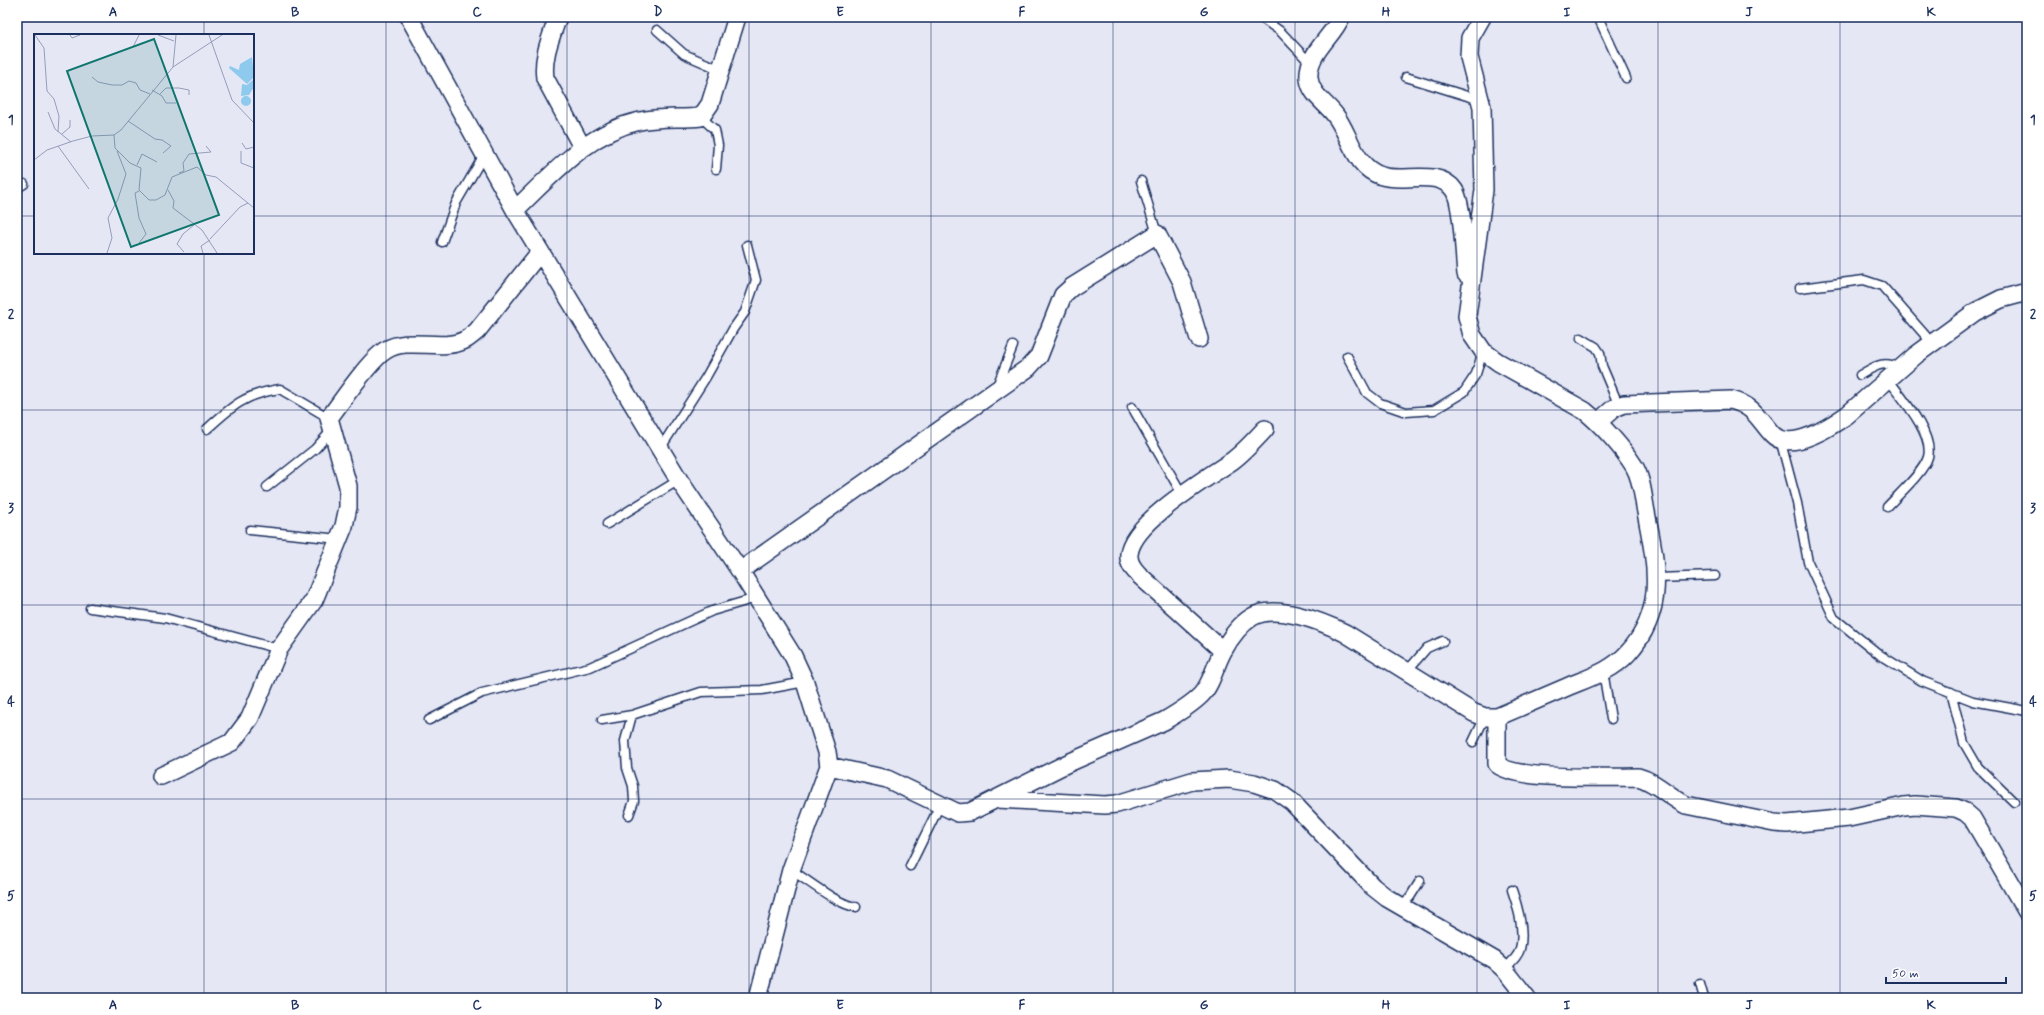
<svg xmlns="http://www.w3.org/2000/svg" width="2044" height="1015" font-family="Mynerve,sans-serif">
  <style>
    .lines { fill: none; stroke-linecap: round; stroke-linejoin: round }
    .lane-casing { stroke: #1b2f5e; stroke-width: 11 }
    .street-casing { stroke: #1b2f5e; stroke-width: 20 }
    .lane { stroke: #fff; stroke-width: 8 }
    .street { stroke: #fff; stroke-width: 17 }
    .grid { fill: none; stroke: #1b2f5e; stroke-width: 1; stroke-opacity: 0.55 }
    .inset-road { fill: none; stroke: #949db9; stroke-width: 1 }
    .view { fill: #0f766e; fill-opacity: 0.15; stroke: #0f766e; stroke-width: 2 }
    .inset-edge { fill: none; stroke: #1b2f5e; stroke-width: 2 }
    .neatline { fill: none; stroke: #1b2f5e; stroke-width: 1.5 }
    .grid-label { font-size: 13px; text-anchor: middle; font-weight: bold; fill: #1b2f5e }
  </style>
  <rect width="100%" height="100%" fill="#e5e7f5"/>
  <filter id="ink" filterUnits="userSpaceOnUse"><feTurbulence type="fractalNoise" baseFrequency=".025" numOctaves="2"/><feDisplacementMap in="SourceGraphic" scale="8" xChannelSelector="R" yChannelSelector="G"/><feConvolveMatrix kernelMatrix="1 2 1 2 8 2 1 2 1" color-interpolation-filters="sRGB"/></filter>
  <g filter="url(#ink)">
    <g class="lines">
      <g class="lane-casing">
        <path id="lane" d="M1260 17 1280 31 1311 64
          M1598 17 1626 78
          M657 30 684 54 721 70
          M1406 77 1480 100
          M701 117 715 130 718 145 716 169
          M1141 181 1157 234
          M17 188 24 184
          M442 242 456 203 484 155
          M1800 288 1864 280 1882 286 1932 343
          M1581 338 1596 347 1600 353 1602 366 1619 406
          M1347 356 1367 393 1380 403 1406 412 1434 410 1464 392 1476 374 1483 351
          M1860 375C1876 366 1882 360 1901 368
          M997 386 1013 346
          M1132 407 1182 494
          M207 429C232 406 245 394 280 389L329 418
          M1780 439 1797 503 1808 562 1834 618 1880 655 1922 681 1973 701 2027 711
          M660 449 706 377 733 329 745 312 756 280 747 245
          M267 487 315 449 332 430
          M1887 507C1898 495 1924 472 1928 457 1934 434 1901 397 1888 379
          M607 524 679 480
          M250 530 339 539
          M1656 578 1715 576
          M90 608 165 618 279 649
          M1407 671 1427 648 1443 641
          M1603 671 1611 719
          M1951 692 1964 743 1978 767 2014 802
          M429 720 482 693 590 667 712 611 756 598
          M602 720 632 715 701 692 762 690 805 682
          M1473 742 1485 717
          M629 815 634 801 633 786 627 768 625 741 632 715
          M910 866 940 805
          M791 870C809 881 836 904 856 907
          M1401 906 1410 897 1420 881
          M1504 969C1510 964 1518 957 1520 949 1525 931 1518 907 1512 890
          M1700 984 1704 998"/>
      </g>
      <g class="street-casing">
        <path id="street" d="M409 17 515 210 679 480 740 571 793 656 805 682 827 752 829 766 791 870 758 998
          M558 17C551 37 542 57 545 78L582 147
          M1341 17C1332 38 1307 53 1309 78 1310 94 1326 103 1335 115 1350 134 1354 168 1382 176 1403 183 1439 168 1454 190 1463 203 1464 256 1466 274
          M515 210C552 175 588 132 640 121 659 117 681 119 701 117L710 104 737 17
          M1598 422 1614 408 1624 404 1731 400C1754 406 1757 417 1772 434 1790 453 1830 427 1847 415L1916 355 1975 312 2001 299 2027 292
          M740 571 1028 368 1039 356 1063 295 1072 287 1157 234 1182 282 1199 339
          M1223 651 1139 575C1133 569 1128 563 1129 554 1132 522 1207 478 1232 461 1244 452 1255 440 1265 429
          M1497 717V764C1514 781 1611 777 1638 777 1657 782 1669 797 1686 805L1774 823 1787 824 1849 818 1904 806 1915 805 1956 808 1965 812 1972 818 2027 912
          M829 766 887 779 958 813 970 812 1066 764 1164 721C1176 714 1191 705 1201 695 1212 684 1215 665 1223 651 1230 638 1239 625 1252 617 1275 603 1323 622 1345 633L1474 713 1485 717H1497C1520 707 1544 697 1567 687 1588 678 1612 671 1628 653 1667 610 1656 564 1646 512 1643 497 1642 479 1634 466 1622 447 1602 425 1585 411L1498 362 1483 351 1472 335 1467 316 1484 190 1482 107 1469 57 1470 38 1482 17
          M161 776 232 742 250 718 279 649 314 600 344 526 348 507V486L329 418C342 401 370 359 386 350 409 336 441 352 465 340 469 338 473 334 477 331L540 252
          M998 799 1105 805 1117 804 1192 781 1229 779 1254 783 1275 790 1292 802 1373 887 1387 898 1494 960 1504 969 1527 998"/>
      </g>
      <use href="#lane" class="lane"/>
      <use href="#street" class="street"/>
    </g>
  </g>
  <path class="grid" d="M204 17V35M386 17V998M567 17V998M749 17V998M931 17V998M1113 17V998M1295 17V998M1477 17V998M1658 17V998M1840 17V998M17 216H35M253 216H2027M204 253V998M17 410H2027M17 605H2027M17 799H2027"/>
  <g transform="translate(34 34)">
    <rect width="220" height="220" fill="#e5e7f5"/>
    <path d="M218 23 220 43 213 50 195 34 196 32 205 36 206 30ZM220 45V53L215 61 207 62 208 50 213 51ZM207 67a5 5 0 1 1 10 0a5 5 0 1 1-10 0Z" fill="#8ec9ee"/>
    <path class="inset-road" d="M1 1 10 14 13 57 20 65 25 82 24 98M36 1 38 4 46 1M124 1 140 7M175 1 198 66 220 89M99 13 105 1M139 33 188 1M58 43 64 48 78 51H88L95 47 102 49 106 56 116 60M118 56 128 62 132 69H142M126 60 132 54H145L155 56V61M14 78 21 95 37 108M94 87 121 105 128 106 137 112 129 119M28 100 36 93V86M80 101 81 114 96 129 107 134 105 156 115 166H122L131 161 138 143 163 133 172 141 182 143 220 174M208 109 212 115 220 113M24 112 55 155M207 117V129L220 134M0 126 13 116 39 107 58 102 80 101 87 96 139 33 142 1M103 131 108 120 123 128M145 139 150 137 149 129 155 120 177 118 172 112M134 156 140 167 139 174 168 196 183 219M176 205 206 173 214 169M105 209 112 200 105 184 101 159 105 157M150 218 143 210 149 200 160 191M73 219 78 204 74 184 84 165 92 140 83 117M169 219 167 212 176 206"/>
    <path class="view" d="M120 5 185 181 97 213 33 37Z"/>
    <rect width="220" height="220" class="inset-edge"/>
  </g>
  <rect width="2044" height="1015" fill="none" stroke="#fff" stroke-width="44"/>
  <path d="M1886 977v6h120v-6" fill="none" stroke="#1b2f5e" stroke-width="2"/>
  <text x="1892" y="977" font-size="12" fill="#1b2f5e" stroke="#ffffff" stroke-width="3" paint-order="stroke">50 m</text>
  <rect x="22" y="22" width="2000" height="971" class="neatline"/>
  <g class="grid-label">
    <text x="113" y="16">A</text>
    <text x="295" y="16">B</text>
    <text x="477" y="16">C</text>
    <text x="658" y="16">D</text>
    <text x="840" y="16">E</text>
    <text x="1022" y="16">F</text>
    <text x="1204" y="16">G</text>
    <text x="1386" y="16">H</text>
    <text x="1567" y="16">I</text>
    <text x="1749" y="16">J</text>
    <text x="1931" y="16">K</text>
    <text x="11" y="124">1</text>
    <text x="2033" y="124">1</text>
    <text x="11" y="318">2</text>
    <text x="2033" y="318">2</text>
    <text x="11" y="512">3</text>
    <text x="2033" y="512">3</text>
    <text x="11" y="706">4</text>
    <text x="2033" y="706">4</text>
    <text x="11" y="900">5</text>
    <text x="2033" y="900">5</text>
    <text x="113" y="1009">A</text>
    <text x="295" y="1009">B</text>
    <text x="477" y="1009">C</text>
    <text x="658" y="1009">D</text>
    <text x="840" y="1009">E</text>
    <text x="1022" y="1009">F</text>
    <text x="1204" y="1009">G</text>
    <text x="1386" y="1009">H</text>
    <text x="1567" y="1009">I</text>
    <text x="1749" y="1009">J</text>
    <text x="1931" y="1009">K</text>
  </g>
</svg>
